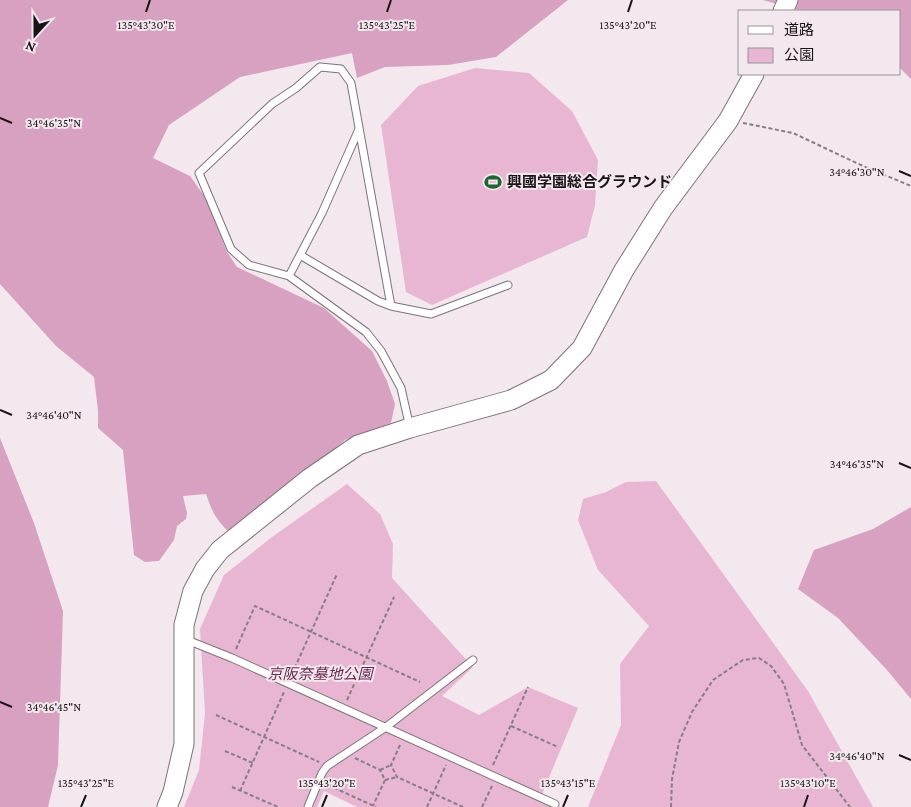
<svg xmlns="http://www.w3.org/2000/svg" width="911" height="807" font-family="'Crimson Pro','Noto Sans JP',serif">
  <style>
    .green { fill: #e8b6d3 }
    .forest { fill: #d8a1c1 }
    .lines { fill: none; stroke-linecap: round; stroke-linejoin: round }
    .lane-casing { stroke: #7c7378; stroke-width: 9 }
    .secondary-casing { stroke: #7c7378; stroke-width: 21 }
    .path { stroke: #857e82; stroke-width: 2; stroke-dasharray: 4 2.5; stroke-linecap: butt }
    .lane { stroke: #fff; stroke-width: 7 }
    .secondary { stroke: #fff; stroke-width: 19 }
    .ticks { fill: none; stroke: #181416; stroke-width: 2 }
    .labels { text-anchor: middle; dominant-baseline: central; stroke-width: 4; stroke-linejoin: round; paint-order: stroke }
    .poi-label { font-size: 15px; font-weight: bold; fill: #181416; stroke: #f3e8ee; text-anchor: start }
    .park-label { font-size: 15px; font-style: italic; fill: #692853; stroke: #f3e8ee }
    .ticks-label { font-size: 12px; text-anchor: middle; fill: #181416; stroke: #f3e8ee; stroke-width: 4; stroke-linejoin: round; paint-order: stroke }
  </style>
  <rect width="100%" height="100%" fill="#f3e8ee"/>
  <path class="green" d="M475 68 529 73 572 111 598 160 595 205 587 237 432 305 406 292 381 125 418 86Z
    M656 481 808 691 873 807H588L621 725 620 664 649 626 598 570 578 520 583 499 606 492 626 482Z
    M347 484 380 514 393 544 392 578 473 667 442 696 479 715 528 687 578 708 540 799 555 807H357L324 791 317 807H184L199 770 205 713 200 629 224 575 272 537Z"/>
  <path class="forest" d="M0 0H568L496 57 448 65 385 67 357 78 352 53 240 77 169 125 153 158 190 176 205 197 227 252 237 267 324 308 372 351 387 381 395 404 391 423 345 440 294 483 228 531C216 520 211 509 206 494L183 496 187 513 186 519 177 526 174 540 159 561 145 562 134 555 123 450 98 428V411L94 377 56 346 0 284Z
    M763 0H911V79L900 68V11H802Z
    M0 438 34 523 63 611 58 765 48 807H0Z
    M911 507V699L887 670 838 618 798 589 814 550 873 529Z"/>
  <g class="lines">
    <g class="lane-casing">
      <path id="lane" d="M300 255 378 301 391 306
        M289 276 322 213 359 129
        M410 428 401 388 381 351 366 332 289 276 249 265 231 249 199 173 272 104 296 88 320 67 341 69 351 83 391 306 431 314 508 285
        M187 640 232 658 555 804
        M308 807 322 773 327 766 386 727 473 660"/>
    </g>
    <g class="secondary-casing">
      <path id="secondary" d="M783 11 788 0
        M167 807 173 792 184 744V625L193 591 205 569 220 550 310 478 358 445 410 428 511 400 551 380 582 348 624 270 663 208 728 121 754 74"/>
    </g>
    <path class="path" d="M743 123 793 133 863 166 911 186
      M236 649 255 606 420 682
      M292 674 337 574
      M347 700 394 597
      M216 715 319 762
      M511 726 558 747
      M400 745 391 765 397 777 463 807
      M225 751 253 763
      M355 758 380 770 385 780 373 806
      M493 765 528 687
      M380 770 391 765
      M385 780 397 777
      M328 785 376 807
      M232 787 278 807
      M240 791 284 692
      M427 807 446 765
      M482 807 492 786
      M671 807 672 779 679 742 692 712 713 680 743 660 759 658 771 666 784 684 802 745 850 807"/>
    <use href="#lane" class="lane"/>
    <use href="#secondary" class="secondary"/>
  </g>
  <path class="ticks" d="M146 12 150 0M387 12 391 0M628 12 632 0M0 118 12 123M899 171 911 176M0 410 12 415M899 463 911 468M0 702 12 707M899 755 911 760M81 807 86 795M322 807 327 795M563 807 568 795M804 807 808 795"/>
  <defs>
    <g id="stadium-bare" transform="scale(1.35)"><path d="M0-5a6.5 5 0 1 0 0 10a6.5 5 0 1 0 0-10ZM-3.5-1.8h7v3.6h-7Z" fill="#1e6633" stroke="#f3e8ee" stroke-width="2.5" paint-order="stroke"/></g>
  </defs>
  <g fill-rule="evenodd">
    <use href="#stadium-bare" x="493" y="182"/>
  </g>
  <g class="labels">
    <g class="poi-label">
      <text x="507" y="182">興國学園総合グラウンド</text>
    </g>
    <g class="park-label">
      <text x="320" y="674">京阪奈墓地公園</text>
    </g>
  </g>
  <g class="ticks-label">
    <text x="387" y="29">135°43'25"E</text>
    <text x="628" y="29">135°43'20"E</text>
    <text x="146" y="29">135°43'30"E</text>
    <text x="54" y="127">34°46'35"N</text>
    <text x="857" y="176">34°46'30"N</text>
    <text x="54" y="419">34°46'40"N</text>
    <text x="857" y="468">34°46'35"N</text>
    <text x="54" y="711">34°46'45"N</text>
    <text x="857" y="760">34°46'40"N</text>
    <text x="86" y="787">135°43'25"E</text>
    <text x="327" y="787">135°43'20"E</text>
    <text x="568" y="787">135°43'15"E</text>
    <text x="808" y="787">135°43'10"E</text>
  </g>
  <rect x="738" y="10" width="162" height="65" fill="#f3e8ee" stroke="#9b9398"/>
  <rect x="748" y="26" width="25" height="8" fill="#ffffff" stroke="#9b9398"/>
  <text x="784" y="35" font-size="15" fill="#181416">道路</text>
  <rect x="748" y="48" width="25" height="15" fill="#e8b6d3" stroke="#9b9398"/>
  <text x="784" y="60" font-size="15" fill="#181416">公園</text>
  <g transform="translate(35 35) rotate(201)" stroke="#f3e8ee" stroke-width="4" paint-order="stroke">
  <path d="M0-4L9 19L0 12L-9 19Z" fill="#181416"/>
  <text y="-8" font-size="14" font-weight="bold" text-anchor="middle" fill="#181416">N</text>
  </g>
</svg>
